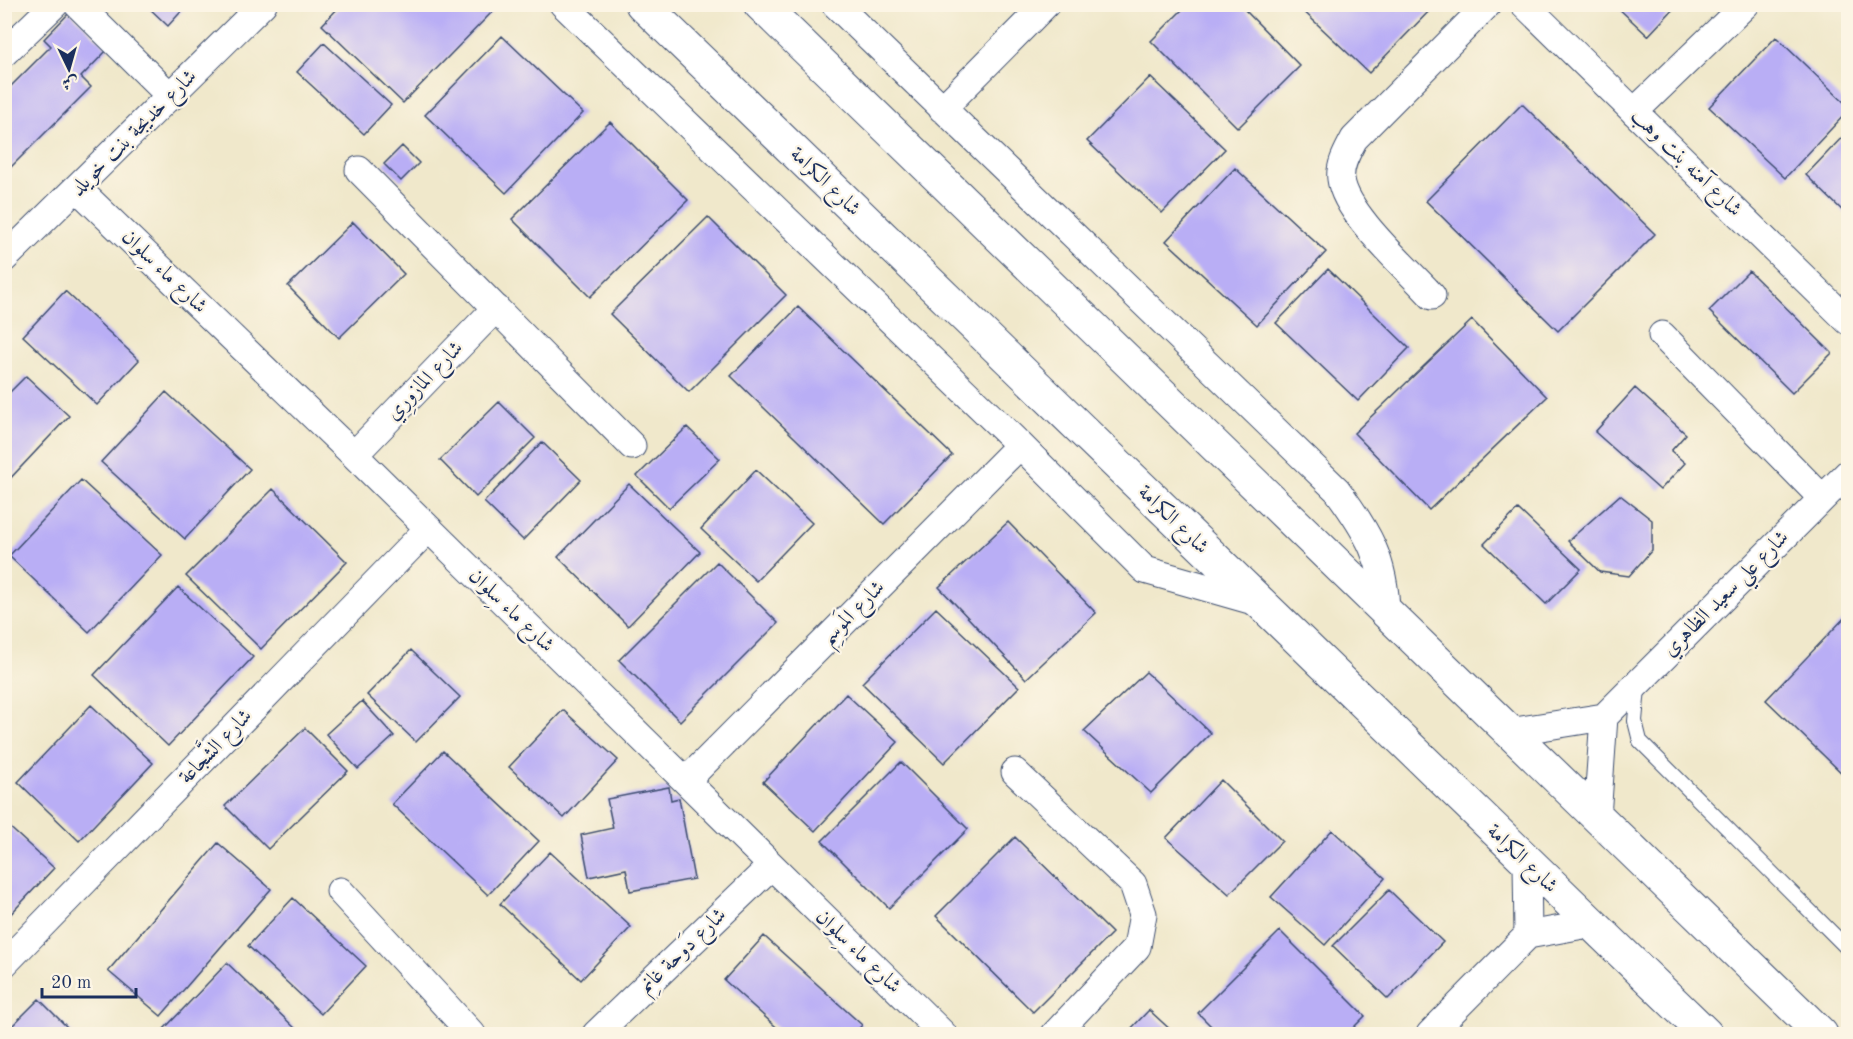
<svg xmlns="http://www.w3.org/2000/svg" width="1853" height="1039" font-family="'Old Standard TT',Amiri,serif">
  <style>
    .building { fill: #b9aef5 }
    .lines { fill: none; stroke-linecap: round; stroke-linejoin: round }
    .service-casing { stroke: #3b4b6e; stroke-width: 16 }
    .minor-casing { stroke: #3b4b6e; stroke-width: 29 }
    .secondary-casing { stroke: #3b4b6e; stroke-width: 35 }
    .service { stroke: #fff; stroke-width: 14 }
    .minor { stroke: #fff; stroke-width: 27 }
    .secondary { stroke: #fff; stroke-width: 33 }
    .labels { text-anchor: middle; dominant-baseline: central; stroke-width: 4.5; stroke-linejoin: round; paint-order: stroke }
    .street-label { font-size: 21px; fill: #1b2f5e; stroke: #fcf5e5 }
  </style>
  <rect width="100%" height="100%" fill="#fcf5e5"/>
  <filter id="ink" filterUnits="userSpaceOnUse"><feTurbulence type="fractalNoise" baseFrequency=".0167" numOctaves="2"/><feDisplacementMap in="SourceGraphic" scale="12" xChannelSelector="R" yChannelSelector="G"/><feConvolveMatrix kernelMatrix="1 2 1 2 8 2 1 2 1" color-interpolation-filters="sRGB"/></filter>
  <filter id="wash" filterUnits="userSpaceOnUse"><feTurbulence type="fractalNoise" baseFrequency=".008" numOctaves="4" result="noise"/><feDisplacementMap in="SourceGraphic" scale="24" xChannelSelector="R" yChannelSelector="G"/><feGaussianBlur stdDeviation="1.35" result="paint"/><feColorMatrix in="noise" values="0 0 0 0 0 0 0 0 0 0 0 0 0 0 0 0 0 1.4 0 .05"/><feComposite in="paint" operator="in"/></filter>
  <g filter="url(#wash)">
    <rect width="100%" height="100%" fill="#f0e8cb"/>
    <g id="blocks">
      <path class="building" d="M145 4H188L168 26Z
        M342 4H488L494 10 403 103 322 25Z
        M1188 4H1239L1300 66 1238 128 1151 41Z
        M1296 4H1432L1434 6 1369 73Z
        M1614 4H1678L1648 36Z
        M70 12 108 49 81 77 91 87 4 174V93L51 46 44 39Z
        M502 36 583 113 506 193 425 115Z
        M1776 37 1848 106V111L1785 178 1709 107Z
        M324 43 391 105 364 134 297 72Z
        M1150 77 1225 149 1162 213 1087 141Z
        M1522 104 1655 234 1558 331 1426 201Z
        M610 122 688 200 590 297 512 219Z
        M1848 131V216L1806 175Z
        M402 146 419 163 401 181 384 164Z
        M1235 168 1326 252 1257 325 1166 241Z
        M708 217 786 295 689 392 610 314Z
        M353 222 404 274 339 338 288 286Z
        M1328 269 1409 348 1358 401 1276 323Z
        M1749 271 1832 353 1792 393 1709 311Z
        M65 291 139 360 97 405 23 336Z
        M798 307 952 455 884 524 731 376Z
        M1472 320 1547 397 1429 510 1354 433Z
        M26 376 69 416 4 485V389L9 393Z
        M1635 388 1686 434 1671 451 1685 463 1660 490 1595 432Z
        M166 392 250 469 185 539 101 462Z
        M499 402 535 438 476 497 440 460Z
        M687 427 720 459 669 508 637 476Z
        M542 442 581 480 523 540 484 502Z
        M756 470 812 523 756 581 701 529Z
        M81 480 162 555 89 632 9 556Z
        M629 484 700 552 628 626 558 557Z
        M273 489 347 562 261 649 186 576Z
        M1620 495 1652 520V550L1629 576 1600 572 1568 541Z
        M1518 509 1581 569 1546 604 1484 544Z
        M1008 522 1096 613 1026 679 939 587Z
        M717 562 778 623 680 721 619 660Z
        M178 587 253 657 168 746 94 675Z
        M936 608 1019 687 944 763 862 683Z
        M1848 614V779L1766 700Z
        M411 650 460 697 416 742 367 695Z
        M1146 672 1211 733 1151 793 1084 731Z
        M846 694 898 742 815 831 763 782Z
        M362 701 394 736 358 769 326 734Z
        M91 705 153 763 79 841 18 782Z
        M563 710 618 760 564 818 509 767Z
        M305 728 348 771 268 849 225 806Z
        M443 751 539 841 488 895 392 804Z
        M901 762 968 829 889 908 822 841Z
        M1221 780 1282 841 1229 894 1166 838Z
        M669 787 671 800 679 798 694 879 630 891 626 869 589 877 581 835 613 828 607 799Z
        M4 822 54 868 4 921Z
        M1332 830 1385 878 1325 945 1271 897Z
        M1015 837 1112 933 1033 1012 936 916Z
        M218 843 271 889 161 1016 108 971Z
        M550 852 631 927 581 980 500 904Z
        M1389 890 1443 942 1388 999 1333 946Z
        M293 898 366 966 321 1014 248 946Z
        M1280 931 1365 1016 1347 1034H1219L1198 1013Z
        M764 936 862 1025 854 1034H784L724 980Z
        M227 963 297 1030 293 1034H170L164 1029Z
        M39 999 74 1034H4Z
        M1149 1010 1175 1034H1126Z"/>
    </g>
  </g>
  <g filter="url(#ink)">
    <use href="#blocks" fill-opacity="0" stroke="#3b4b6e" stroke-width="1.5"/>
    <g class="lines">
      <g class="service-casing">
        <path id="service" d="M1638 688 1635 721 1640 741 1848 949"/>
      </g>
      <g class="minor-casing">
        <path id="minor" d="M77 4 171 97
          M563 4 1020 445 1145 570 1257 602
          M835 4 1337 490C1367 531 1385 560 1386 612
          M1524 4 1848 321
          M4 53 55 4
          M942 109 1046 4
          M1634 112 1746 4
          M359 170 632 446
          M78 189 354 455 943 1034
          M4 259 263 4
          M1432 296C1408 269 1345 214 1341 179 1339 165 1348 151 1354 139L1488 4
          M1662 335 1822 498
          M354 455 496 308
          M1509 732 1604 717 1848 473
          M1015 772 1133 884 1143 914 1137 947 1055 1034
          M686 781 1020 445
          M1597 817 1604 717
          M1527 863 1528 935
          M340 891 472 1034
          M4 964 427 530
          M596 1034 770 867
          M1430 1034 1528 935 1589 924"/>
      </g>
      <g class="secondary-casing">
        <path id="secondary" d="M642 4 1706 1034
          M760 4 1821 1034"/>
      </g>
      <use href="#service" class="service"/>
      <use href="#minor" class="minor"/>
      <use href="#secondary" class="secondary"/>
    </g>
  </g>
  <g class="labels">
    <g class="street-label">
      <text transform="translate(134 133) rotate(-45)">شارع خديجة بنت خويلد</text>
      <text transform="translate(1686 163) rotate(44)">شارع آمنه بنت وهب</text>
      <text transform="translate(825 182) rotate(44)">شارع الكرامة</text>
      <text transform="translate(164 272) rotate(44)">شارع ماء سِلوان</text>
      <text transform="translate(425 381) rotate(-46)">شارع المازورِي</text>
      <text transform="translate(1173 520) rotate(44)">شارع الكرامة</text>
      <text transform="translate(1726 594) rotate(-45)">شارع علي سعيد الظاهري</text>
      <text transform="translate(511 611) rotate(44)">شارع ماء سِلوان</text>
      <text transform="translate(853 613) rotate(-45)">شارع المَوسِم</text>
      <text transform="translate(216 747) rotate(-46)">شارع الشَّجاعة</text>
      <text transform="translate(1522 859) rotate(44)">شارع الكرامة</text>
      <text transform="translate(683 951) rotate(-44)">شارع دَوحة غانِم</text>
      <text transform="translate(858 952) rotate(44)">شارع ماء سِلوان</text>
    </g>
  </g>
  <rect width="1853" height="1039" fill="none" stroke="#fcf5e5" stroke-width="24"/>
  <g transform="translate(69 69) rotate(175)" stroke="#fcf5e5" stroke-width="4.5" paint-order="stroke">
  <path d="M0-4.5L10 22L0 15L-10 22Z" fill="#1b2f5e"/>
  <text y="-9" font-size="16" font-weight="bold" text-anchor="middle" fill="#1b2f5e">ش</text>
  </g>
  <path d="M42 988v9h94v-9" fill="none" stroke="#1b2f5e" stroke-width="3"/>
  <text x="51" y="988" font-size="18" fill="#1b2f5e" stroke="#fcf5e5" stroke-width="4.5" paint-order="stroke">20 m</text>
</svg>
